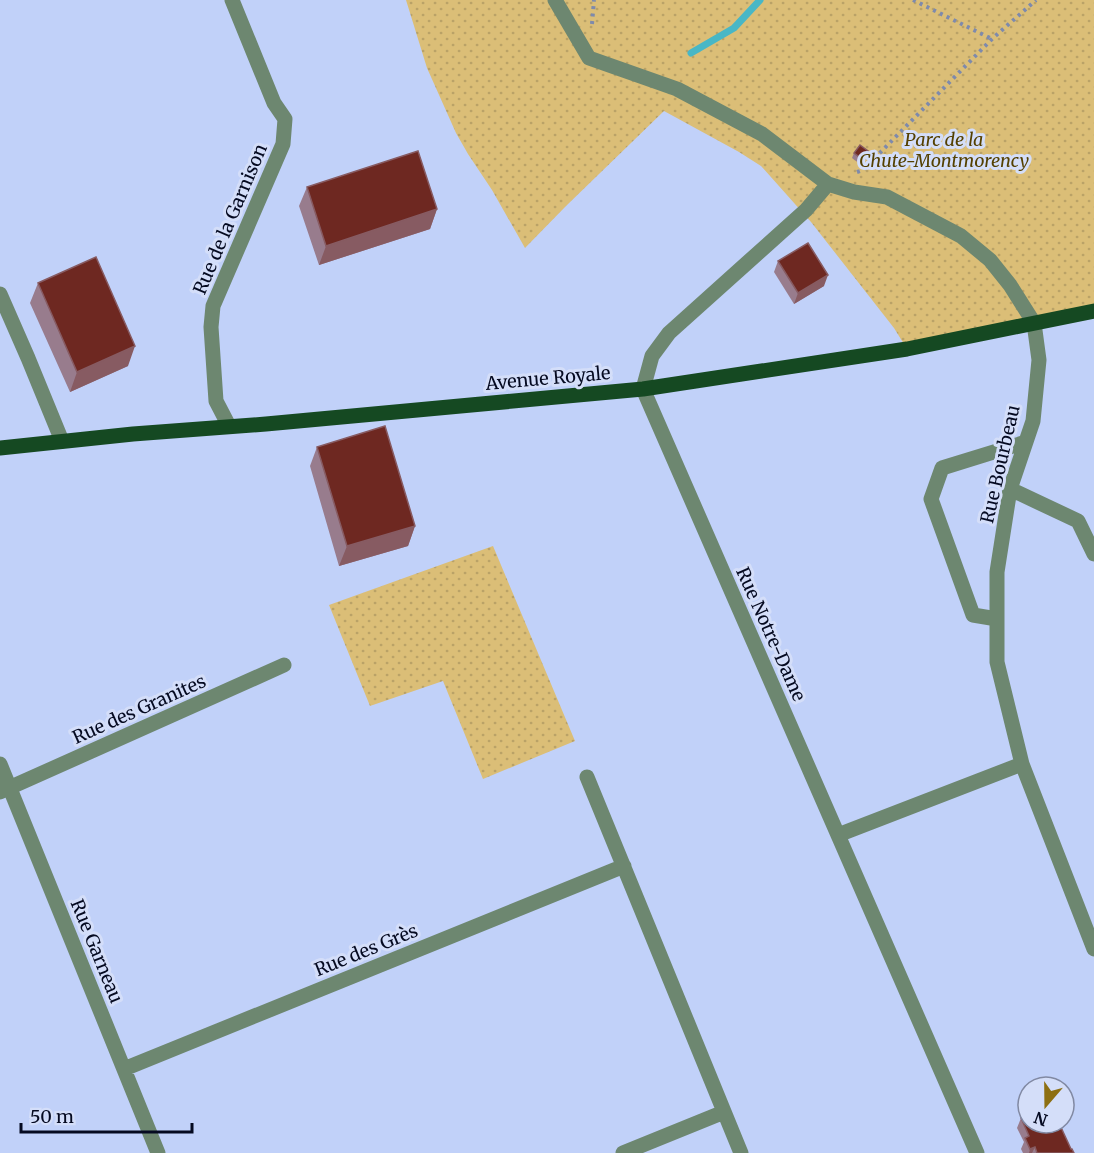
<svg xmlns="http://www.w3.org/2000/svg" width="1094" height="1153" font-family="Merriweather,serif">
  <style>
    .park { fill: url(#park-dots) }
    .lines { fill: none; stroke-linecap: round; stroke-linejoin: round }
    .stream { stroke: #48b7c6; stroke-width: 7 }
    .path { stroke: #7e8aac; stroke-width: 4; stroke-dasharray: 3 4.5; stroke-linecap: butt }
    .minor { stroke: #6d8770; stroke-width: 15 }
    .major { stroke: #154922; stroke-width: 15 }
    .wall { fill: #987c8d }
    .shaded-wall { fill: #875b62 }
    .building { fill: #6e2821; stroke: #875b62; stroke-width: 1.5 }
    .labels { text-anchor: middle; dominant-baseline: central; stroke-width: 6; stroke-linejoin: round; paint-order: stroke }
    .park-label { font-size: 18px; font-style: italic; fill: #544000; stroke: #d4def9 }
    .street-label { font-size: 18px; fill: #050a21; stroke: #d4def9 }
  </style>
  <defs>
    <pattern id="park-dots" width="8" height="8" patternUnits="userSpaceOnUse" patternTransform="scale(1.5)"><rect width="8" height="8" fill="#dbbe77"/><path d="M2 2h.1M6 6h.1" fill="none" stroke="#baa267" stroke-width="1.8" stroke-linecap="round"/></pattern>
  </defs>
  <rect width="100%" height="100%" fill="#c1d1f9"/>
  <path class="park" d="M406 0H1094V311L907 349 894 328 811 222 761 166 739 152 664 111 566 206 525 248 492 190 468 154 456 133 427 68Z
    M493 546 575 741 483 779 443 681 370 706 329 605Z"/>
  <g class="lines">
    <path class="stream" d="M691 53 734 28 760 0"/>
    <path class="path" d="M913 0 992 39
      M592 24 594 0
      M857 172 863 170 992 39 1036 0"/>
    <path class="minor" d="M555 0 589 58 677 89 762 134 828 184 854 192 887 197 961 236 990 260 1010 285 1034 323 1039 360 1033 421 1010 489 997 572V662L1022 764 1094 949
      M828 184 806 210 669 333 652 356 643 389 977 1153
      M0 294 28 358 62 441
      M229 426 216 401 211 327 213 306 283 144 285 119 274 103 232 0
      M1010 489 1078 521 1094 554
      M997 619 973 615 931 499 942 468 1026 442
      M0 764 158 1153
      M587 777 741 1153
      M0 792 284 665
      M838 835 1022 764
      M124 1069 624 866
      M623 1153 724 1112"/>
    <path class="major" d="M0 448 133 434 266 424 643 389 907 349 1094 311"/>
  </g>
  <path class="wall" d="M854 153 866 157 860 164 852 158Z
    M307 187 437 209 430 229 319 265 299 206Z
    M778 261 824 286 794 304 774 272Z
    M38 283 128 366 70 392 30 303Z
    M317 447 415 526 408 546 339 566 310 466Z
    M1021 1118 1071 1149 1074 1153H1023L1021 1149 1024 1142 1017 1128Z"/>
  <path class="shaded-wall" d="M868 151 866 157 860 164 862 159Z
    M437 209 430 229 319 265 326 246Z
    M828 275 824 286 794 304 798 293Z
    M135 346 128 366 70 392 77 372Z
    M415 526 408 546 339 566 347 546Z
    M1035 1147 1032 1153H1029L1030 1149Z"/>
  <path class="building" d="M860 145 868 151 862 159 854 153Z
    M418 151 437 209 326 246 307 187Z
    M808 243 828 275 798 293 778 261Z
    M96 257 135 346 77 372 38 283Z
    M385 426 415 526 347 546 317 447Z
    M1028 1115V1123H1059L1071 1149H1072L1074 1153H1037L1035 1147 1030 1149 1025 1138 1029 1136 1021 1118Z"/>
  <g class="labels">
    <g class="park-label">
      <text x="944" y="139">Parc de la<tspan x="944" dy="21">Chute-Montmorency</tspan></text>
    </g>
    <g class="street-label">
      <text transform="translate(230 219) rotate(-67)">Rue de la Garnison</text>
      <text transform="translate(548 378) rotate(-5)">Avenue Royale</text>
      <text transform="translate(1000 464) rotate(-77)">Rue Bourbeau</text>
      <text transform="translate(771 634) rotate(66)">Rue Notre-Dame</text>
      <text transform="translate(139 709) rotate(-24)">Rue des Granites</text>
      <text transform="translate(366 950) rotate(-22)">Rue des Grès</text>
      <text transform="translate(97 951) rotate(68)">Rue Garneau</text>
    </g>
  </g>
  <g transform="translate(1046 1105) rotate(200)"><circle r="28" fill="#d4def9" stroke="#8189a3" stroke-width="1.5"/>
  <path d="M0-4.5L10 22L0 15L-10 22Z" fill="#8d6f12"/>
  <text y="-9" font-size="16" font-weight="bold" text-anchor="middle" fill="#050a21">N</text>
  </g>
  <path d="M21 1123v9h171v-9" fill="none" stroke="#050a21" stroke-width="3"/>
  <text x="30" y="1123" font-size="18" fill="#050a21" stroke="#d4def9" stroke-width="4.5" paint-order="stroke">50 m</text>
</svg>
